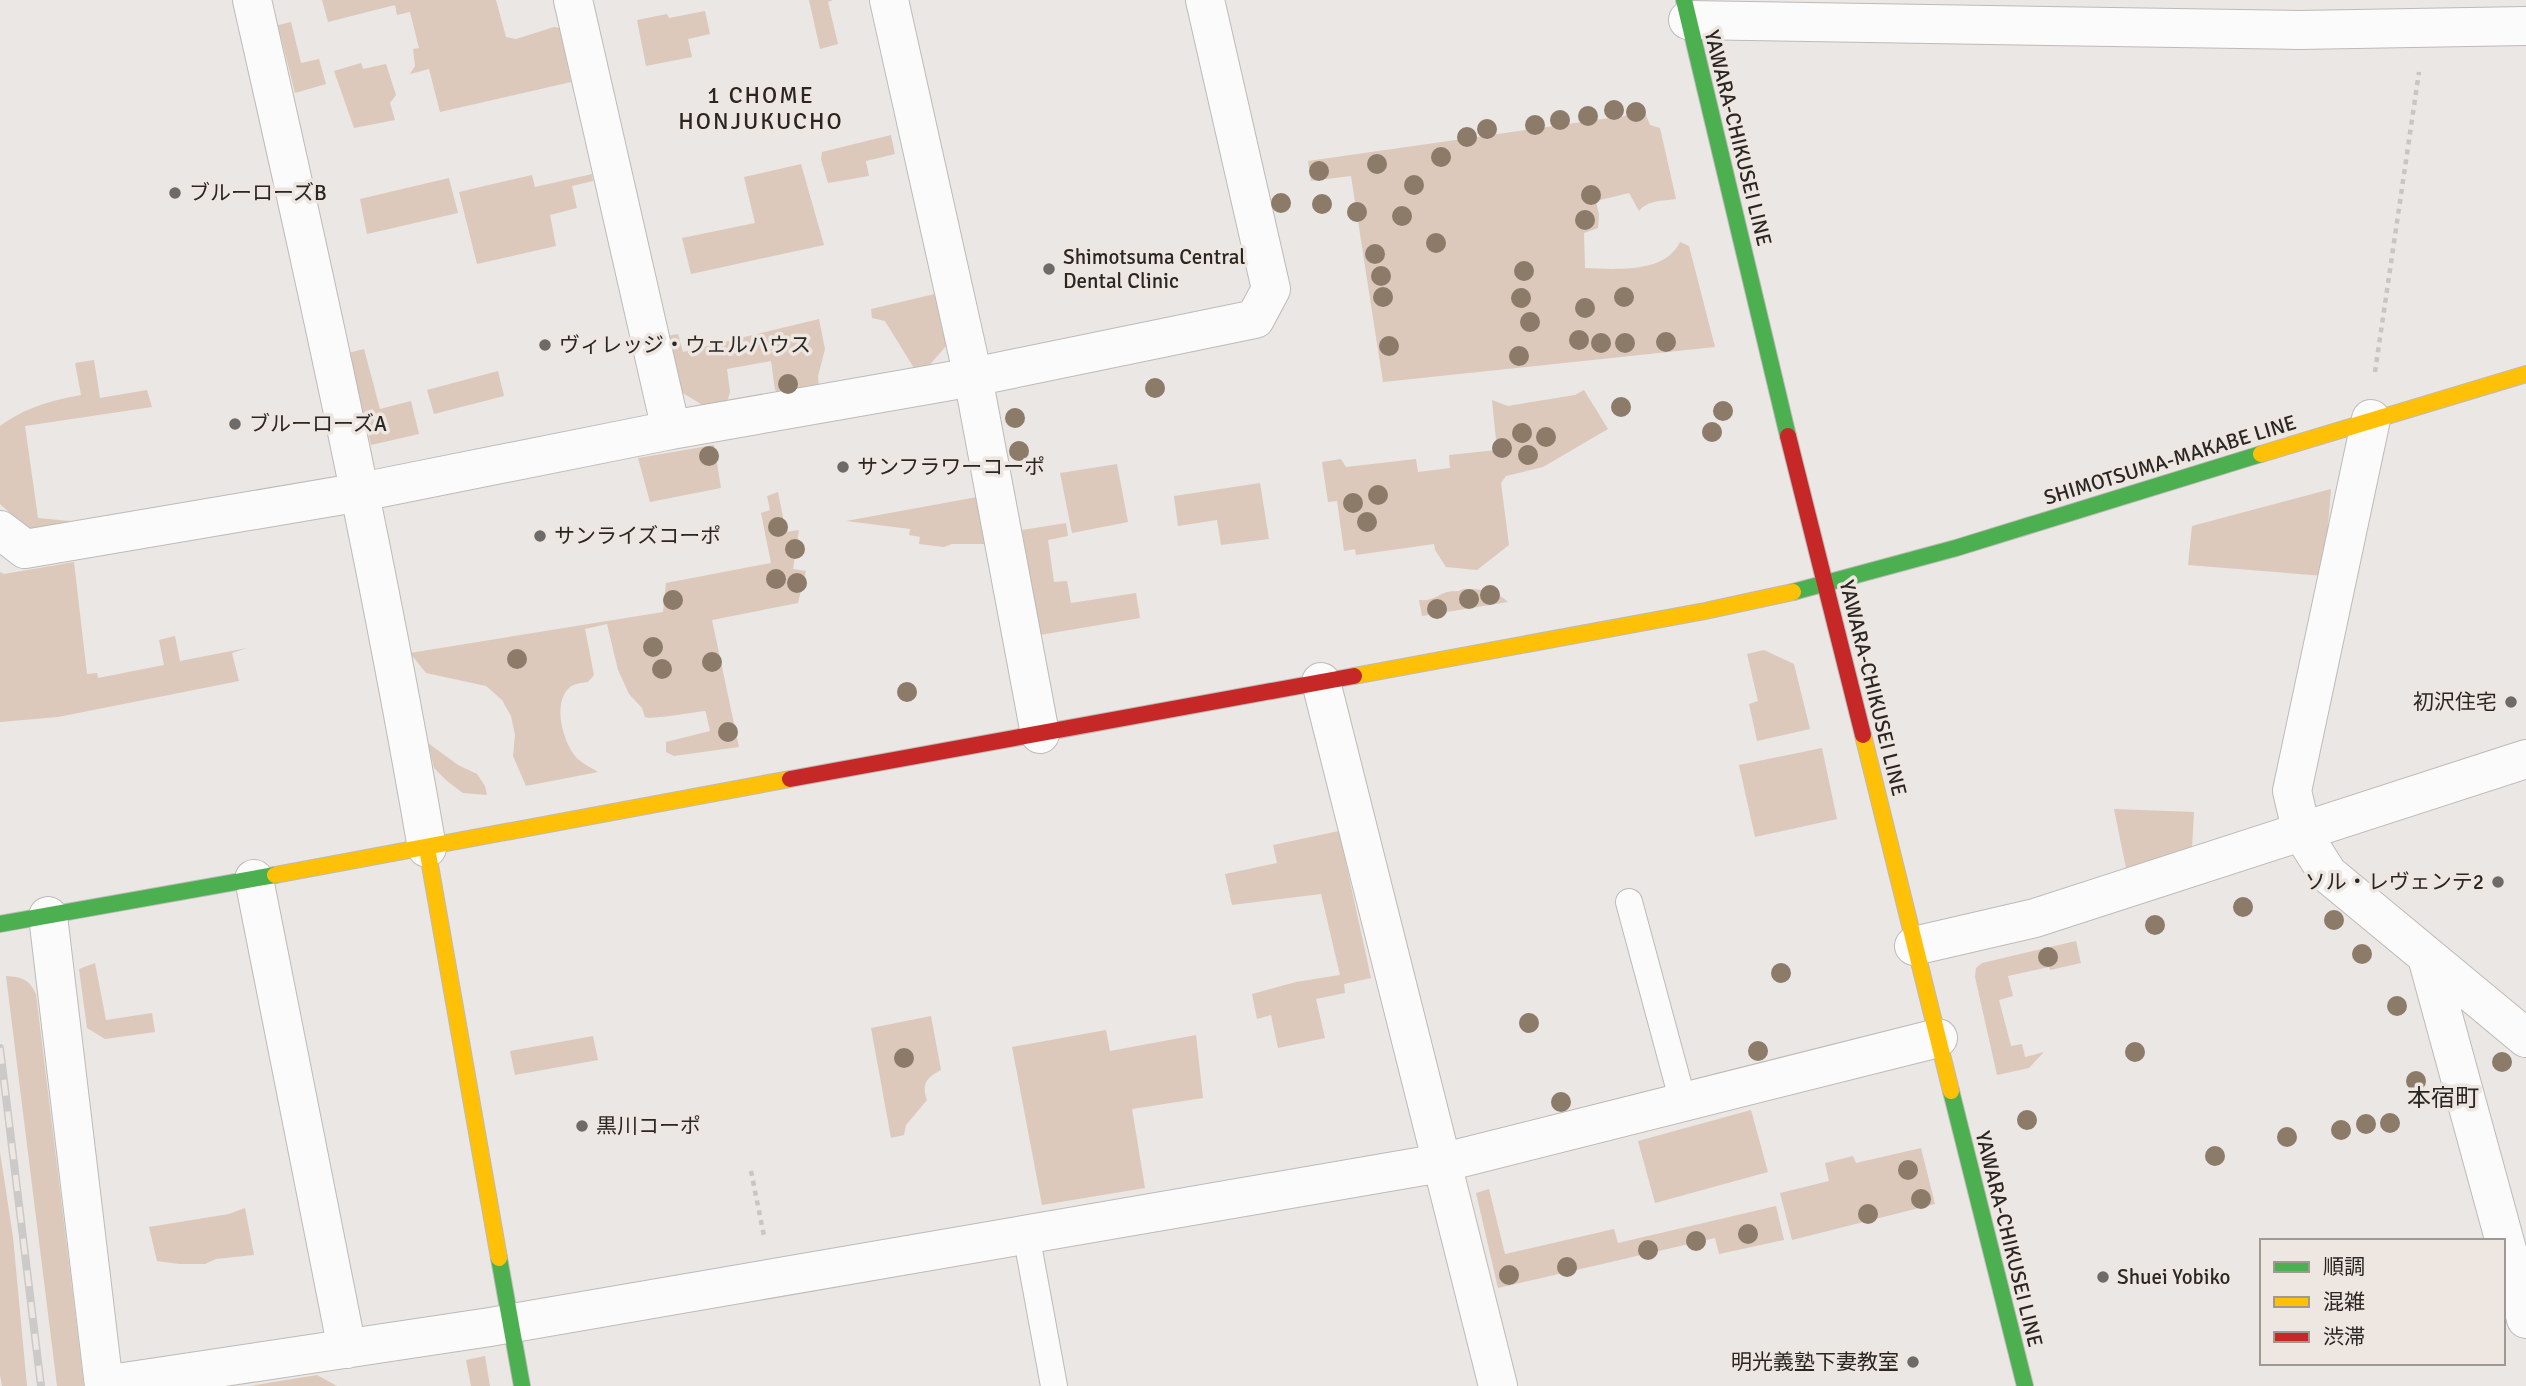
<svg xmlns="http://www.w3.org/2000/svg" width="2526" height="1386" font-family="Signika,'Noto Sans JP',sans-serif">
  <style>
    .green { fill: #dcc9bb }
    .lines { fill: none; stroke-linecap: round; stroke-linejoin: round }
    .lane-casing { stroke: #bdbab8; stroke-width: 28 }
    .street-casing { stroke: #bdbab8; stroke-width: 40 }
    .fast-casing { stroke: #bdbab8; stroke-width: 18 }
    .slow-casing { stroke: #bdbab8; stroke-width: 18 }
    .jam-casing { stroke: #bdbab8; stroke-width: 18 }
    .path { stroke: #c8c6c5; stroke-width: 4.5; stroke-dasharray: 5 5; stroke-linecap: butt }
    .lane { stroke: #fcfbfb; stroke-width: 26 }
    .street { stroke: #fcfbfb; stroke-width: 38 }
    .fast { stroke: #4caf50; stroke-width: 16 }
    .slow { stroke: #ffc107; stroke-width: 16 }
    .jam { stroke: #c62828; stroke-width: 16 }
    .rail-casing { stroke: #cbcac9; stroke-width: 8 }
    .rail { stroke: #eee6e0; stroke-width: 5; stroke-dasharray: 16; stroke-linecap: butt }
    .tree { fill: #8d7b6a }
    .poi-dot { fill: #6d6a67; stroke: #eee6e0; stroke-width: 2.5 }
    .labels { text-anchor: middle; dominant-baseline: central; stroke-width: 7; stroke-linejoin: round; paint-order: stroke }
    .street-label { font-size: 21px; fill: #292623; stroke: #eee6e0 }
    .poi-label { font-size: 21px; fill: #292623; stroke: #eee6e0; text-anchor: start }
    .neighbourhood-label { font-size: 23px; letter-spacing: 2px; fill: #292623; stroke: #eee6e0 }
    .quarter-label { font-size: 24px; fill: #292623; stroke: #eee6e0 }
  </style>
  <rect width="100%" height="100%" fill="#eae7e4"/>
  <path class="green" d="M322 0H496L506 37 516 39 554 27 560 28 571 82 440 112 429 69 410 74 415 66 413 49 419 48 410 12 397 15 395 5 328 22Z
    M809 0H833L828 2 838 44 820 49Z
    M705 11 710 34 688 39 692 57 646 66 637 20 667 14 669 18Z
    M291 22 301 63 319 59 326 84 295 93 278 25Z
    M361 63 363 69 386 64 396 95 390 103 395 120 354 128 334 71Z
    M1645 113 1650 125 1660 128 1676 199C1662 201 1648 200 1639 211L1629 193 1596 201 1599 215 1598 228 1584 233 1585 268C1615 269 1665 274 1680 242L1689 246 1715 347 1383 382 1351 176 1311 181 1308 161Z
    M891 135 895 154 866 161 869 176 828 183 821 159 822 152Z
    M801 164 824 245 691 274 682 238 755 223 744 177Z
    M592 174 593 181 572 186 577 208 550 215 556 246 477 264 459 192 532 175 535 187Z
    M449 178 458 213 367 234 360 199Z
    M939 293 947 345 926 369 914 368 885 321 872 318 871 309Z
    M819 319 825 349 818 376 819 390 785 396 775 390 771 361 727 369 730 392 728 399 711 410 681 392 667 336 678 334 683 352Z
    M364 349 380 409 411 401 419 434 371 445 348 353Z
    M94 360 100 398 147 390 152 407 25 426 38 518 70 521 79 525 32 533 0 504V426C27 407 49 401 81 395L75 363Z
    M498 371 504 396 434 414 427 390Z
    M1584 390 1608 429 1543 467 1506 476 1501 483 1509 545 1477 570 1446 567 1435 550 1434 544 1356 555 1355 549 1344 551 1337 501 1328 502 1322 462 1341 459 1346 467 1416 459 1418 472 1450 468 1449 455 1497 450 1492 400 1508 406 1575 395Z
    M714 445 721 488 650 502 638 458Z
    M1117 464 1128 522 1072 533 1060 473Z
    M1260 483 1269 539 1221 545 1217 520 1178 526 1174 496Z
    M2331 489 2324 576 2188 565 2192 526Z
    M778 492 786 532 799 530 793 569 806 571 798 603 712 620 739 747 674 756 666 752V742L710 731 706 713 705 711C692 712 653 720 645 717L642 708 629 694 618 670 607 624 585 629 594 675 588 682C582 683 573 683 568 689 552 706 564 747 579 760 585 765 592 768 598 772L526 786 513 756 515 735 511 716 502 700 486 686 426 673 410 653 663 612 666 583 771 563 761 513 770 510 767 496Z
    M977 497 991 544H952L944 547 919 544 920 537 909 535 910 529 846 521Z
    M1066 523 1068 536 1048 540 1054 582 1067 581 1071 603 1136 593 1140 618 1040 635 1022 530Z
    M74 562 87 674 97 673 98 678 164 665 159 640 175 636 180 661 247 648 232 653 239 681 58 717 0 722V572L4 574Z
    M1463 589C1481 589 1494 589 1508 602L1422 616 1419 600C1434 601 1435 596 1447 592 1453 590 1456 593 1463 589Z
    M1764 650 1794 664 1810 729 1757 741 1749 704 1758 701 1747 654Z
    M428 743 458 765 477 774 485 786 487 795 463 793 447 781 434 768Z
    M1822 748 1837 819 1755 837 1739 765Z
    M2114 809 2194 812 2192 848 2127 873Z
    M1339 831 1371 978 1344 984 1345 993 1316 999 1325 1038 1278 1048 1271 1015 1257 1019 1252 994 1296 982 1340 975 1321 894 1232 905 1225 874 1277 863 1273 845Z
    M2076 941 2081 963 2050 970 2049 967 2008 976 2013 996 1999 1000 2011 1046 2022 1044 2025 1057 2044 1052 2029 1068 1997 1075 1975 977 1976 968 1982 963Z
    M95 963 106 1020 152 1013 155 1032 105 1039 87 1028 79 969Z
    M6 976C22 977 29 979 36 994L84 1386H57Z
    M931 1016 941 1070C927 1077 921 1084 927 1100L906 1125 904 1135 891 1138 871 1028Z
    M1106 1030 1110 1051 1196 1035 1203 1098 1132 1109 1145 1188 1042 1205 1012 1047Z
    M593 1036 598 1060 515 1075 510 1051Z
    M1751 1110 1768 1172 1655 1203 1638 1141Z
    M1921 1148 1935 1204 1792 1240 1780 1193 1829 1181 1825 1163 1853 1156 1856 1163Z
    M0 1152 13 1237 27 1386H2L0 1375Z
    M1489 1189 1505 1254 1614 1229 1618 1243 1776 1206 1784 1240 1719 1254 1715 1238 1498 1288 1476 1193Z
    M245 1208 254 1255 216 1259 205 1264H179L157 1261 149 1227 229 1214Z
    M485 1356 490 1386H471L466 1360Z
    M317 1375 337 1386H250Z"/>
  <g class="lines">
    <g class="lane-casing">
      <path id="lane" d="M1629 902 1683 1102
        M1026 1234 1054 1386"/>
    </g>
    <g class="street-casing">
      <path id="street" d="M252 0C316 282 378 563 427 848
        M573 0 671 430
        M889 0 973 377 1040 734
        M1688 20 2299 30 2526 26
        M2371 419 2292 791 2302 833 2328 874 2526 1038
        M0 530 25 549 361 492 671 430 973 377 1255 319 1271 289 1205 0
        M1321 682 1498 1386
        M254 879 347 1349
        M48 916 104 1386
        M1914 946 2035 918 2526 759
        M2427 957 2526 1319
        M104 1385 490 1327 1441 1163 1938 1038"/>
    </g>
    <g class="fast-casing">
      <path id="fast" d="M1684 0 1788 436
        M1793 592 1956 548 2261 454
        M0 924 275 875
        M1951 1091 2025 1386
        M499 1258 522 1386"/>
    </g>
    <g class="slow-casing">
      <path id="slow" d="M2261 454 2526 374
        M1354 676 1705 611 1793 592
        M1863 735 1951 1091
        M427 848 499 1258
        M275 875 790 779"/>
    </g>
    <g class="jam-casing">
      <path id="jam" d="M1788 436 1863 735
        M790 779 1354 676"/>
    </g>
    <path class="path" d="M2375 372 2419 72
      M751 1171 764 1236"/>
    <use href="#lane" class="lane"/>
    <use href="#street" class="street"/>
    <use href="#fast" class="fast"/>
    <use href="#slow" class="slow"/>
    <use href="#jam" class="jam"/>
    <g class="rail-casing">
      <path id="rail" d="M0 1048 41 1386"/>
    </g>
    <use href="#rail" class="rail"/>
  </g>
  <g class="tree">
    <circle cx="1614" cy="110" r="10"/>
    <circle cx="1636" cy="112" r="10"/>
    <circle cx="1588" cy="116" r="10"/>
    <circle cx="1560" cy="120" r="10"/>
    <circle cx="1535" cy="125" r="10"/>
    <circle cx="1487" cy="129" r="10"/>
    <circle cx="1467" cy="137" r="10"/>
    <circle cx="1441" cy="157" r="10"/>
    <circle cx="1377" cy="164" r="10"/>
    <circle cx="1319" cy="171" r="10"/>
    <circle cx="1414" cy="185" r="10"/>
    <circle cx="1591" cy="195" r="10"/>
    <circle cx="1281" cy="203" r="10"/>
    <circle cx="1322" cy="204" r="10"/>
    <circle cx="1357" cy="212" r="10"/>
    <circle cx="1402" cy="216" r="10"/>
    <circle cx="1585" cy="220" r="10"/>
    <circle cx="1436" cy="243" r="10"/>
    <circle cx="1375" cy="254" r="10"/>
    <circle cx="1524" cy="271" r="10"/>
    <circle cx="1381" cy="276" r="10"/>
    <circle cx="1383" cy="297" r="10"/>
    <circle cx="1624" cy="297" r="10"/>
    <circle cx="1521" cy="298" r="10"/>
    <circle cx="1585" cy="308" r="10"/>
    <circle cx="1530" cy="322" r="10"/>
    <circle cx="1579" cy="340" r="10"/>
    <circle cx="1666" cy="342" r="10"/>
    <circle cx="1601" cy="343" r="10"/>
    <circle cx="1625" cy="343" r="10"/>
    <circle cx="1389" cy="346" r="10"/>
    <circle cx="1519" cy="356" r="10"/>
    <circle cx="788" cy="384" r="10"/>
    <circle cx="1155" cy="388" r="10"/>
    <circle cx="1621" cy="407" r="10"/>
    <circle cx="1723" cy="411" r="10"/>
    <circle cx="1015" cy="418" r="10"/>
    <circle cx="1712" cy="432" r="10"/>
    <circle cx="1522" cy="433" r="10"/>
    <circle cx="1546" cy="437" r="10"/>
    <circle cx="1502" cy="448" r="10"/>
    <circle cx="1019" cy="451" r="10"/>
    <circle cx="1528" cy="455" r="10"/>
    <circle cx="709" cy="456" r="10"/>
    <circle cx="1378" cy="495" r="10"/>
    <circle cx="1353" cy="503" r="10"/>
    <circle cx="1367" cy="522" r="10"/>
    <circle cx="778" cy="527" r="10"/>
    <circle cx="795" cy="549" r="10"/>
    <circle cx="776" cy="579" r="10"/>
    <circle cx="797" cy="583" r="10"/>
    <circle cx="1490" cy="595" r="10"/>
    <circle cx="1469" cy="599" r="10"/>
    <circle cx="673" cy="600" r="10"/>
    <circle cx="1437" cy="609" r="10"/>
    <circle cx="653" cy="647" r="10"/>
    <circle cx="517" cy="659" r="10"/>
    <circle cx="712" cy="662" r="10"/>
    <circle cx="662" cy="669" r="10"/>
    <circle cx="907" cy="692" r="10"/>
    <circle cx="728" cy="732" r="10"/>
    <circle cx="2243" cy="907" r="10"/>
    <circle cx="2334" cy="920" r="10"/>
    <circle cx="2155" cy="925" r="10"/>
    <circle cx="2362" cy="954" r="10"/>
    <circle cx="2048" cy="957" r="10"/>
    <circle cx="1781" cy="973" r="10"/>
    <circle cx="2397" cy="1006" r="10"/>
    <circle cx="1529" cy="1023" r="10"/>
    <circle cx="1758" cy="1051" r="10"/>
    <circle cx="2135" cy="1052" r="10"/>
    <circle cx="904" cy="1058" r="10"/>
    <circle cx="2502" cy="1062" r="10"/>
    <circle cx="2416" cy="1081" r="10"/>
    <circle cx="1561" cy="1102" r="10"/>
    <circle cx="2027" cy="1120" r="10"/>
    <circle cx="2390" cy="1123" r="10"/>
    <circle cx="2366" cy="1124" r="10"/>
    <circle cx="2341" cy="1130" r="10"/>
    <circle cx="2287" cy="1137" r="10"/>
    <circle cx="2215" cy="1156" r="10"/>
    <circle cx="1908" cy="1170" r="10"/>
    <circle cx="1921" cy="1199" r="10"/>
    <circle cx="1868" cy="1214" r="10"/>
    <circle cx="1748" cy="1234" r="10"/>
    <circle cx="1696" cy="1241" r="10"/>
    <circle cx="1648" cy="1250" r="10"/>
    <circle cx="1567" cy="1267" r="10"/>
    <circle cx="1509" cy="1275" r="10"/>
  </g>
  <g class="poi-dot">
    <circle cx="175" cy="193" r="7"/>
    <circle cx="1049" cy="269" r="7"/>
    <circle cx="545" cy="345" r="7"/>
    <circle cx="235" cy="424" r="7"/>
    <circle cx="843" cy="467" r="7"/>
    <circle cx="540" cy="536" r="7"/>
    <circle cx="2511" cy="702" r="7"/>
    <circle cx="2498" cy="882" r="7"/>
    <circle cx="582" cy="1126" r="7"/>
    <circle cx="2103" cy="1277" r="7"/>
    <circle cx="1913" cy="1362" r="7"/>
  </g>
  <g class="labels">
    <g class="street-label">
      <text transform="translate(1738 138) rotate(76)">YAWARA-CHIKUSEI LINE</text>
      <text transform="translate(2170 460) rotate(-17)">SHIMOTSUMA-MAKABE LINE</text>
      <text transform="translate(1873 688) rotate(76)">YAWARA-CHIKUSEI LINE</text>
      <text transform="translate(2009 1239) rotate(76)">YAWARA-CHIKUSEI LINE</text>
    </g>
    <g class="poi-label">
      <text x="189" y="193">ブルーローズB</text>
      <text x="1063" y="257">Shimotsuma Central<tspan x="1063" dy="24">Dental Clinic</tspan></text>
      <text x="559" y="345">ヴィレッジ・ウェルハウス</text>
      <text x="249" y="424">ブルーローズA</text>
      <text x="857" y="467">サンフラワーコーポ</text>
      <text x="554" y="536">サンライズコーポ</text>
      <text x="2497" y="702" text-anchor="end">初沢住宅</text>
      <text x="2484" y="882" text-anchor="end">ソル・レヴェンテ2</text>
      <text x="596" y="1126">黒川コーポ</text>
      <text x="2117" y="1277">Shuei Yobiko</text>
      <text x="1899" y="1362" text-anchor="end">明光義塾下妻教室</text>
    </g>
    <g class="neighbourhood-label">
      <text x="761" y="95">1 CHOME<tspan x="761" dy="26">HONJUKUCHO</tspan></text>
    </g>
    <g class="quarter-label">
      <text x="2443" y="1098">本宿町</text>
    </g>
  </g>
  <rect x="2260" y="1239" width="245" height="126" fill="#eee6e0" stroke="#9f9994" stroke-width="2"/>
  <rect x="2274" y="1262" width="35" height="10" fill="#4caf50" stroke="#9f9994" stroke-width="2"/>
  <text x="2323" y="1274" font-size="21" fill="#292623">順調</text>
  <rect x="2274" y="1297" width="35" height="10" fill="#ffc107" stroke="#9f9994" stroke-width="2"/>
  <text x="2323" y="1309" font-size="21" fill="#292623">混雑</text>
  <rect x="2274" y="1332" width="35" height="10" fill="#c62828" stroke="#9f9994" stroke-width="2"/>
  <text x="2323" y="1344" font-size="21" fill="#292623">渋滞</text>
</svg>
